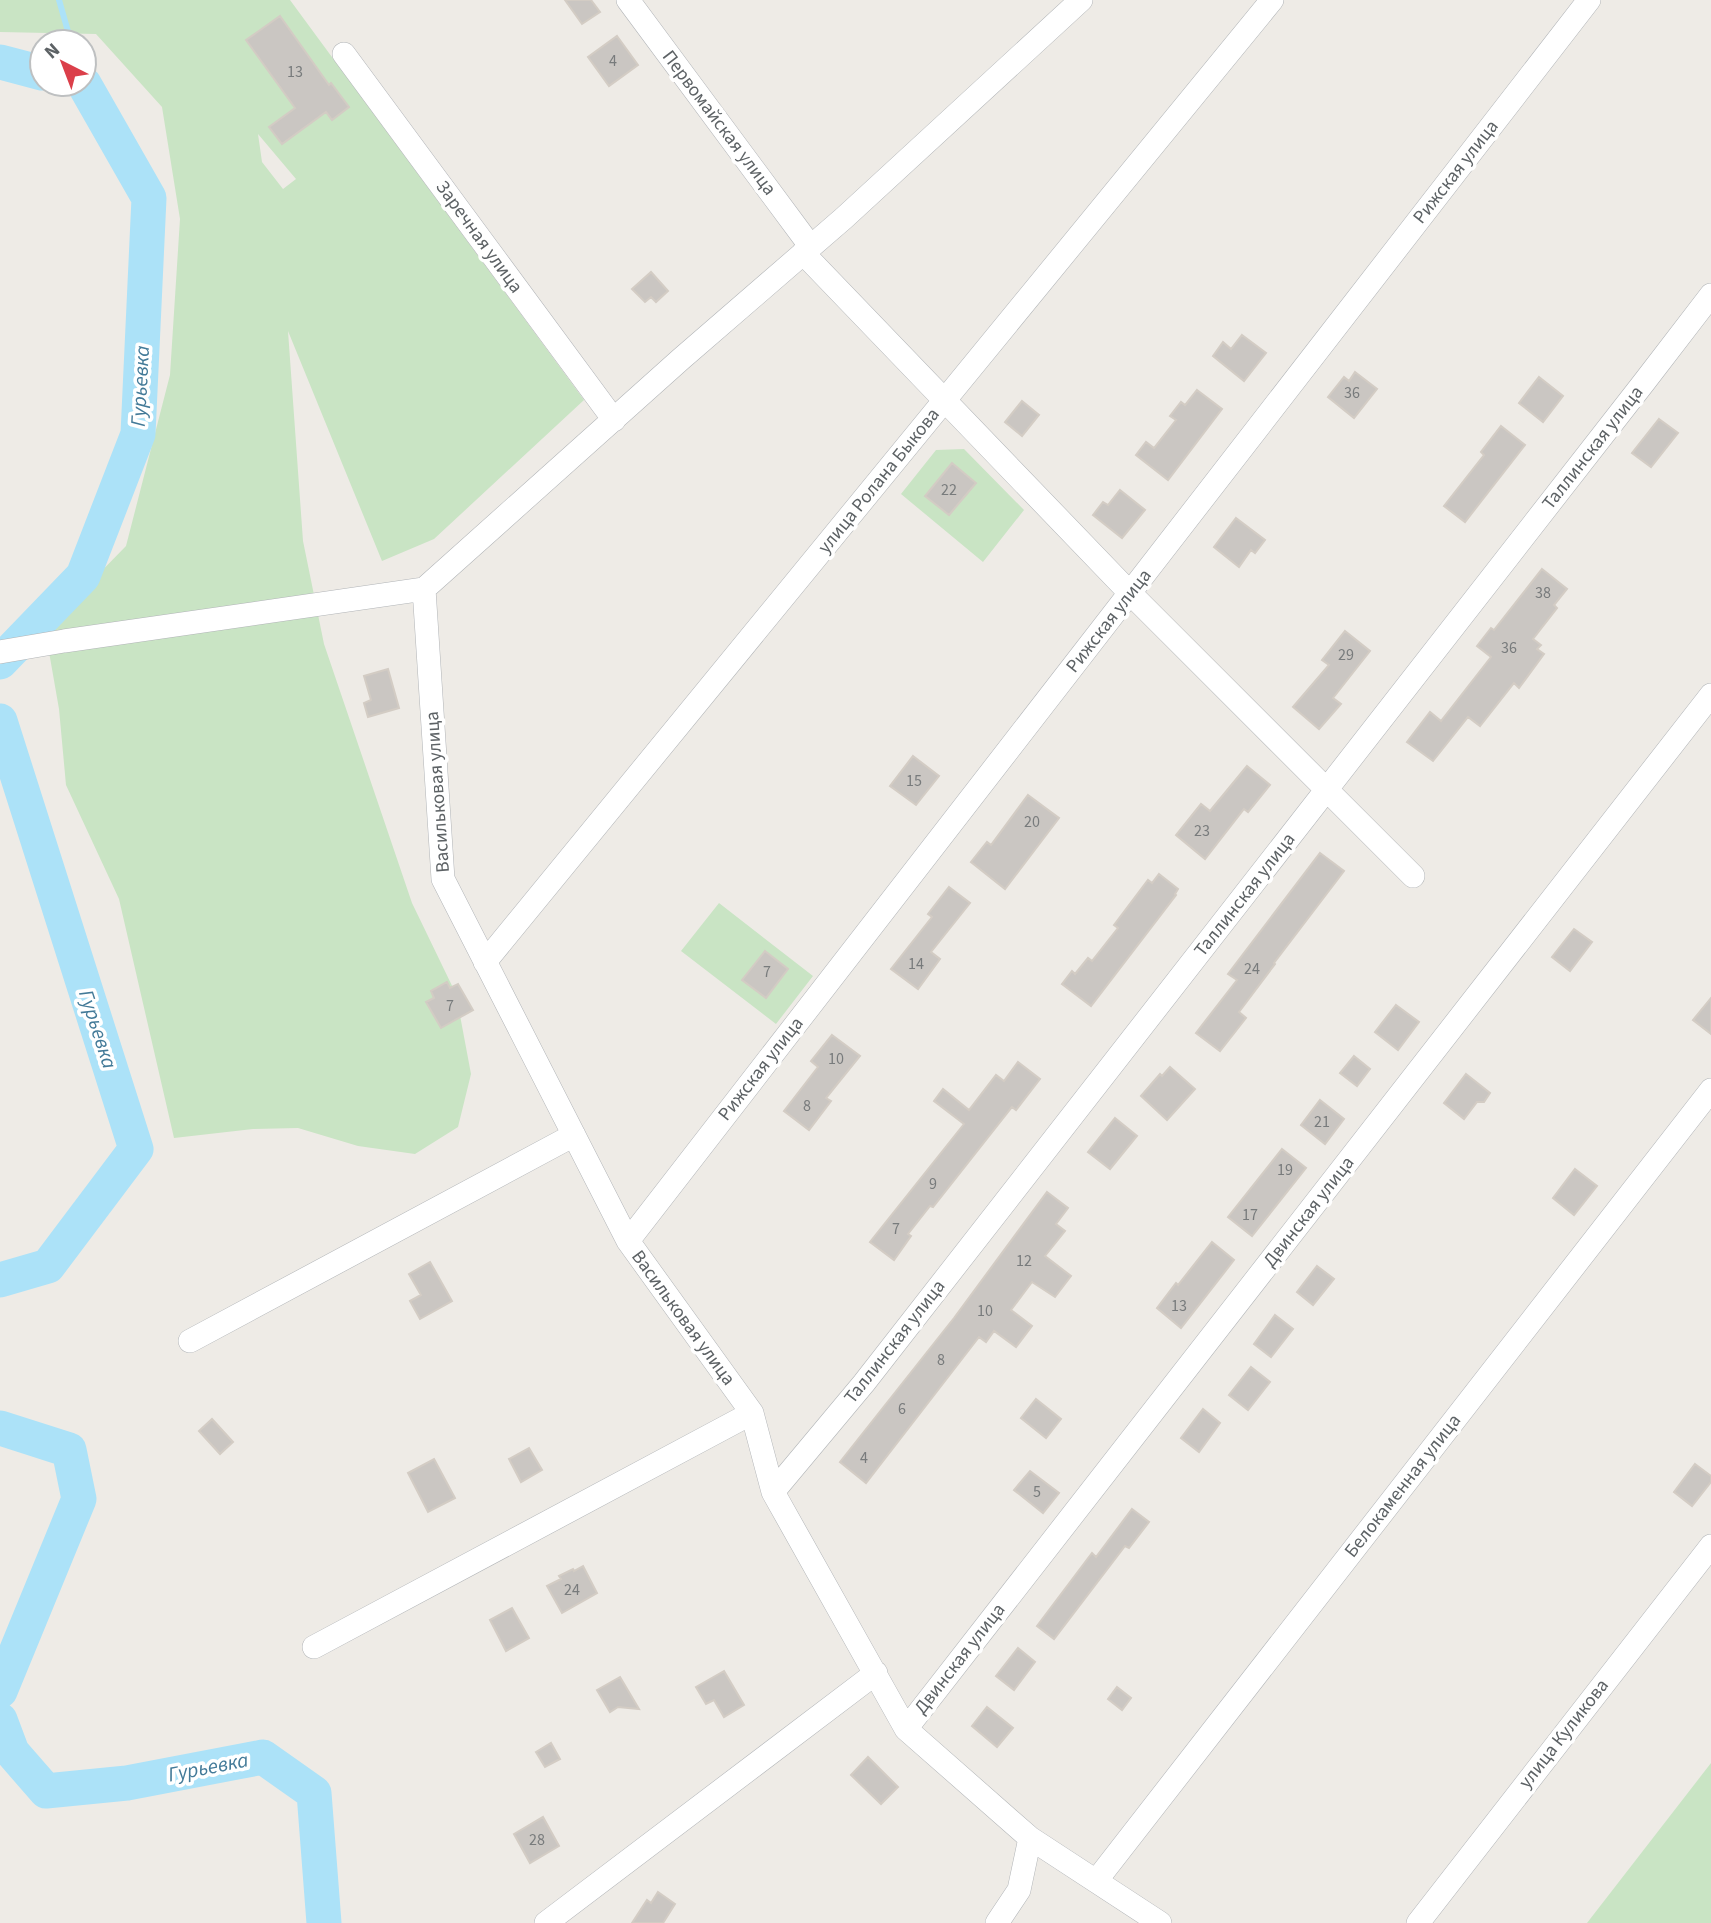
<svg xmlns="http://www.w3.org/2000/svg" width="1711" height="1923" font-family="'Source Sans 3',sans-serif">
  <style>
    .green { fill: #c9e4c4; fill-rule: evenodd }
    .lines { fill: none; stroke-linecap: round; stroke-linejoin: round }
    .stream { stroke: #ace2f8; stroke-width: 6 }
    .river { stroke: #ace2f8; stroke-width: 35 }
    .building { fill: #cac6c2; stroke: #d3ccc4; stroke-width: 2 }
    .minor-casing { stroke: #b1b4b7; stroke-width: 24 }
    .minor { stroke: #fff; stroke-width: 23 }
    .labels { text-anchor: middle; dominant-baseline: central; stroke-width: 7; stroke-linejoin: round; paint-order: stroke }
    .number-label { font-size: 16px; fill: #787b7c }
    .street-label { font-size: 19px; fill: #5d6265; stroke: #fff }
    .water-label { font-size: 21px; font-style: italic; fill: #437a98; stroke: #fff }
  </style>
  <rect width="100%" height="100%" fill="#eeebe6"/>
  <path class="green" d="M0 0H290L584 400 434 539 382 561 288 331 303 541 324 644 412 903 456 994 471 1074 458 1127 415 1154 358 1146 298 1128 253 1129 174 1138 119 899 66 785 59 709 45 629 126 546 170 375 180 219 162 107 96 34 0 32ZM258 134 296 179 283 189 262 162Z
    M964 449 1024 510 983 562 901 494 936 450Z
    M719 903 813 976 776 1024 681 951Z
    M1711 1763V1923H1587Z"/>
  <g class="lines">
    <path class="stream" d="M59 0 71 42"/>
    <path class="river" d="M0 62 42 73
      M0 662 83 576 138 434 149 198 84 84
      M0 721 136 1149 48 1266 0 1280
      M0 1428 69 1450 79 1499 0 1691
      M0 1720 12 1752 46 1791 127 1783 263 1757 314 1793 324 1923"/>
  </g>
  <path class="building" d="M565 0H591L600 12 582 24Z
    M280 16 329 85 331 83 349 107 332 120 326 112 282 144 269 127 295 108 246 40Z
    M617 36 638 65 609 86 588 57Z
    M651 272 668 291 656 302 651 297 645 302 632 289Z
    M1242 335 1266 353 1244 381 1213 356 1223 342 1231 349Z
    M1355 372 1377 389 1354 418 1328 397 1344 377 1349 381Z
    M1539 377 1563 396 1543 422 1519 403Z
    M1197 390 1222 409 1168 480 1136 455 1146 442 1154 448 1176 420 1170 416 1181 402 1185 405Z
    M1022 401 1039 415 1022 436 1005 422Z
    M1659 419 1678 433 1651 467 1632 453Z
    M1501 426 1525 445 1465 522 1444 506 1484 455 1481 452Z
    M952 463 976 483 949 515 925 496Z
    M1120 490 1145 510 1122 538 1093 515 1103 502 1108 505Z
    M1236 518 1265 540 1255 553 1251 550 1239 567 1214 547Z
    M1542 569 1567 589 1554 605 1557 608 1533 639 1541 645 1537 649 1544 654 1519 688 1514 683 1480 726 1468 717 1433 761 1407 742 1430 712 1441 721 1491 657 1477 646 1491 628 1494 630Z
    M1345 631 1370 651 1333 698 1341 704 1319 729 1293 707 1329 665 1322 660Z
    M388 669 399 708 368 717 364 703 371 700 364 676Z
    M913 756 939 776 916 805 890 786Z
    M1247 766 1270 785 1248 812 1244 809 1205 859 1176 835 1201 804 1210 811Z
    M1028 795 1059 818 1005 889 971 862 987 842 991 845Z
    M1320 853 1344 871 1274 963 1275 964 1239 1012 1246 1018 1220 1051 1196 1033 1237 980 1228 974Z
    M1159 874 1178 889 1175 894 1176 895 1091 1006 1062 984 1072 971 1075 974 1088 958 1092 961 1118 928 1114 925 1148 880 1152 883Z
    M949 887 970 903 931 952 940 959 918 989 891 969 932 917 928 914Z
    M1574 929 1592 942 1570 971 1552 957Z
    M765 951 788 969 766 998 742 980Z
    M447 982 450 988 458 984 473 1010 441 1028 426 1002 434 998 431 991Z
    M1711 998V1034L1693 1020Z
    M1396 1005 1419 1022 1398 1050 1375 1032Z
    M832 1035 860 1056 826 1098 831 1101 809 1130 784 1111 818 1067 811 1061Z
    M1354 1056 1370 1069 1357 1086 1340 1073Z
    M1018 1062 1040 1079 1016 1110 1012 1107 933 1207 930 1206 908 1234 911 1236 894 1260 870 1242 964 1124 934 1101 943 1089 969 1110 996 1075 1004 1081Z
    M1170 1067 1195 1089 1167 1120 1141 1096 1160 1074 1162 1076Z
    M1466 1074 1490 1093 1484 1102H1477L1464 1119 1444 1103Z
    M1320 1100 1344 1119 1325 1144 1301 1125Z
    M1115 1118 1137 1136 1110 1169 1088 1152Z
    M1282 1149 1306 1168 1252 1236 1228 1217Z
    M1575 1169 1597 1186 1574 1215 1553 1198Z
    M1047 1192 1068 1208 1056 1224 1065 1231 1045 1256 1071 1276 1055 1297 1032 1282 1011 1310 1032 1326 1016 1347 994 1331 986 1342 979 1337 866 1483 840 1462 954 1318Z
    M1212 1242 1234 1260 1181 1328 1157 1308 1176 1283 1178 1285Z
    M430 1262 452 1301 420 1319 410 1301 421 1295 409 1274Z
    M1317 1266 1334 1279 1313 1305 1297 1292Z
    M1275 1315 1293 1329 1271 1357 1254 1344Z
    M1251 1367 1270 1382 1248 1410 1229 1395Z
    M1036 1399 1061 1419 1046 1438 1021 1418Z
    M1203 1409 1220 1423 1199 1452 1181 1438Z
    M212 1419 233 1442 220 1454 199 1431Z
    M529 1448 542 1470 521 1482 509 1459Z
    M434 1459 455 1498 428 1512 408 1473Z
    M1695 1464 1711 1476V1482L1692 1506 1674 1492Z
    M1030 1471 1059 1493 1043 1513 1014 1490Z
    M1132 1509 1149 1522 1129 1548 1125 1546 1054 1639 1037 1626 1092 1553 1096 1557Z
    M583 1566 597 1593 562 1613 547 1586 561 1579 559 1576 573 1569 574 1571Z
    M512 1608 529 1638 506 1651 490 1620Z
    M1018 1648 1035 1662 1014 1690 996 1676Z
    M724 1671 744 1705 724 1717 714 1700 706 1704 696 1687Z
    M620 1677 639 1709 618 1707 610 1712 597 1690Z
    M1117 1687 1131 1698 1122 1710 1108 1699Z
    M987 1707 1013 1728 997 1747 972 1726Z
    M551 1743 560 1759 545 1767 536 1752Z
    M868 1757 898 1787 881 1804 851 1775Z
    M543 1817 559 1846 530 1863 514 1834Z
    M658 1892 675 1904 663 1923H632L647 1900 651 1903Z"/>
  <g class="lines">
    <g class="minor-casing">
      <path id="minor" d="M628 0 811 247
        M344 54 614 420
        M803 253 1130 593 1413 876
        M424 589 443 879 628 1241 752 1413 773 1492 906 1729 1030 1838 1160 1923
        M0 652 64 641 424 589 681 359 844 218 1081 0
        M485 962 1272 0
        M628 1241 1589 0
        M190 1341 574 1135
        M773 1492 864 1383 1645 381 1711 295
        M314 1647 752 1413
        M906 1729 1711 695
        M1096 1881 1711 1090
        M546 1923 876 1673
        M997 1923 1019 1890 1030 1838
        M1418 1923 1711 1546"/>
    </g>
    <use href="#minor" class="minor"/>
  </g>
  <g class="labels">
    <g class="number-label">
      <text x="613" y="61">4</text>
      <text x="295" y="72">13</text>
      <text x="1352" y="393">36</text>
      <text x="949" y="490">22</text>
      <text x="1543" y="593">38</text>
      <text x="1509" y="648">36</text>
      <text x="1346" y="655">29</text>
      <text x="914" y="781">15</text>
      <text x="1032" y="822">20</text>
      <text x="1202" y="831">23</text>
      <text x="916" y="964">14</text>
      <text x="1252" y="969">24</text>
      <text x="767" y="972">7</text>
      <text x="450" y="1006">7</text>
      <text x="836" y="1059">10</text>
      <text x="807" y="1106">8</text>
      <text x="1322" y="1122">21</text>
      <text x="1285" y="1170">19</text>
      <text x="933" y="1184">9</text>
      <text x="1250" y="1215">17</text>
      <text x="896" y="1229">7</text>
      <text x="1024" y="1261">12</text>
      <text x="1179" y="1306">13</text>
      <text x="985" y="1311">10</text>
      <text x="941" y="1360">8</text>
      <text x="902" y="1409">6</text>
      <text x="864" y="1458">4</text>
      <text x="1037" y="1492">5</text>
      <text x="572" y="1590">24</text>
      <text x="537" y="1840">28</text>
    </g>
    <g class="street-label">
      <text transform="translate(719 123) rotate(53)">Первомайская улица</text>
      <text transform="translate(1456 172) rotate(-52)">Рижская улица</text>
      <text transform="translate(479 237) rotate(54)">Заречная улица</text>
      <text transform="translate(1593 448) rotate(-52)">Таллинская улица</text>
      <text transform="translate(879 481) rotate(-51)">улица Ролана Быкова</text>
      <text transform="translate(1109 621) rotate(-52)">Рижская улица</text>
      <text transform="translate(438 792) rotate(-94)">Васильковая улица</text>
      <text transform="translate(1245 895) rotate(-52)">Таллинская улица</text>
      <text transform="translate(761 1069) rotate(-52)">Рижская улица</text>
      <text transform="translate(1309 1212) rotate(-52)">Двинская улица</text>
      <text transform="translate(683 1318) rotate(54)">Васильковая улица</text>
      <text transform="translate(895 1342) rotate(-52)">Таллинская улица</text>
      <text transform="translate(1403 1486) rotate(-52)">Белокаменная улица</text>
      <text transform="translate(960 1659) rotate(-52)">Двинская улица</text>
      <text transform="translate(1564 1734) rotate(-52)">улица Куликова</text>
    </g>
    <g class="water-label">
      <text transform="translate(140 386) rotate(-87)">Гурьевка</text>
      <text transform="translate(98 1029) rotate(72)">Гурьевка</text>
      <text transform="translate(208 1767) rotate(-11)">Гурьевка</text>
    </g>
  </g>
  <g transform="translate(63 63) rotate(318)"><circle r="33" fill="#ffffff" stroke="#bec0c1" stroke-width="2"/>
  <path d="M0-5L12 26L0 18L-12 26Z" fill="#db3f4a"/>
  <text y="-10" font-size="19" font-weight="bold" text-anchor="middle" fill="#5d6265">N</text>
  </g>
</svg>
